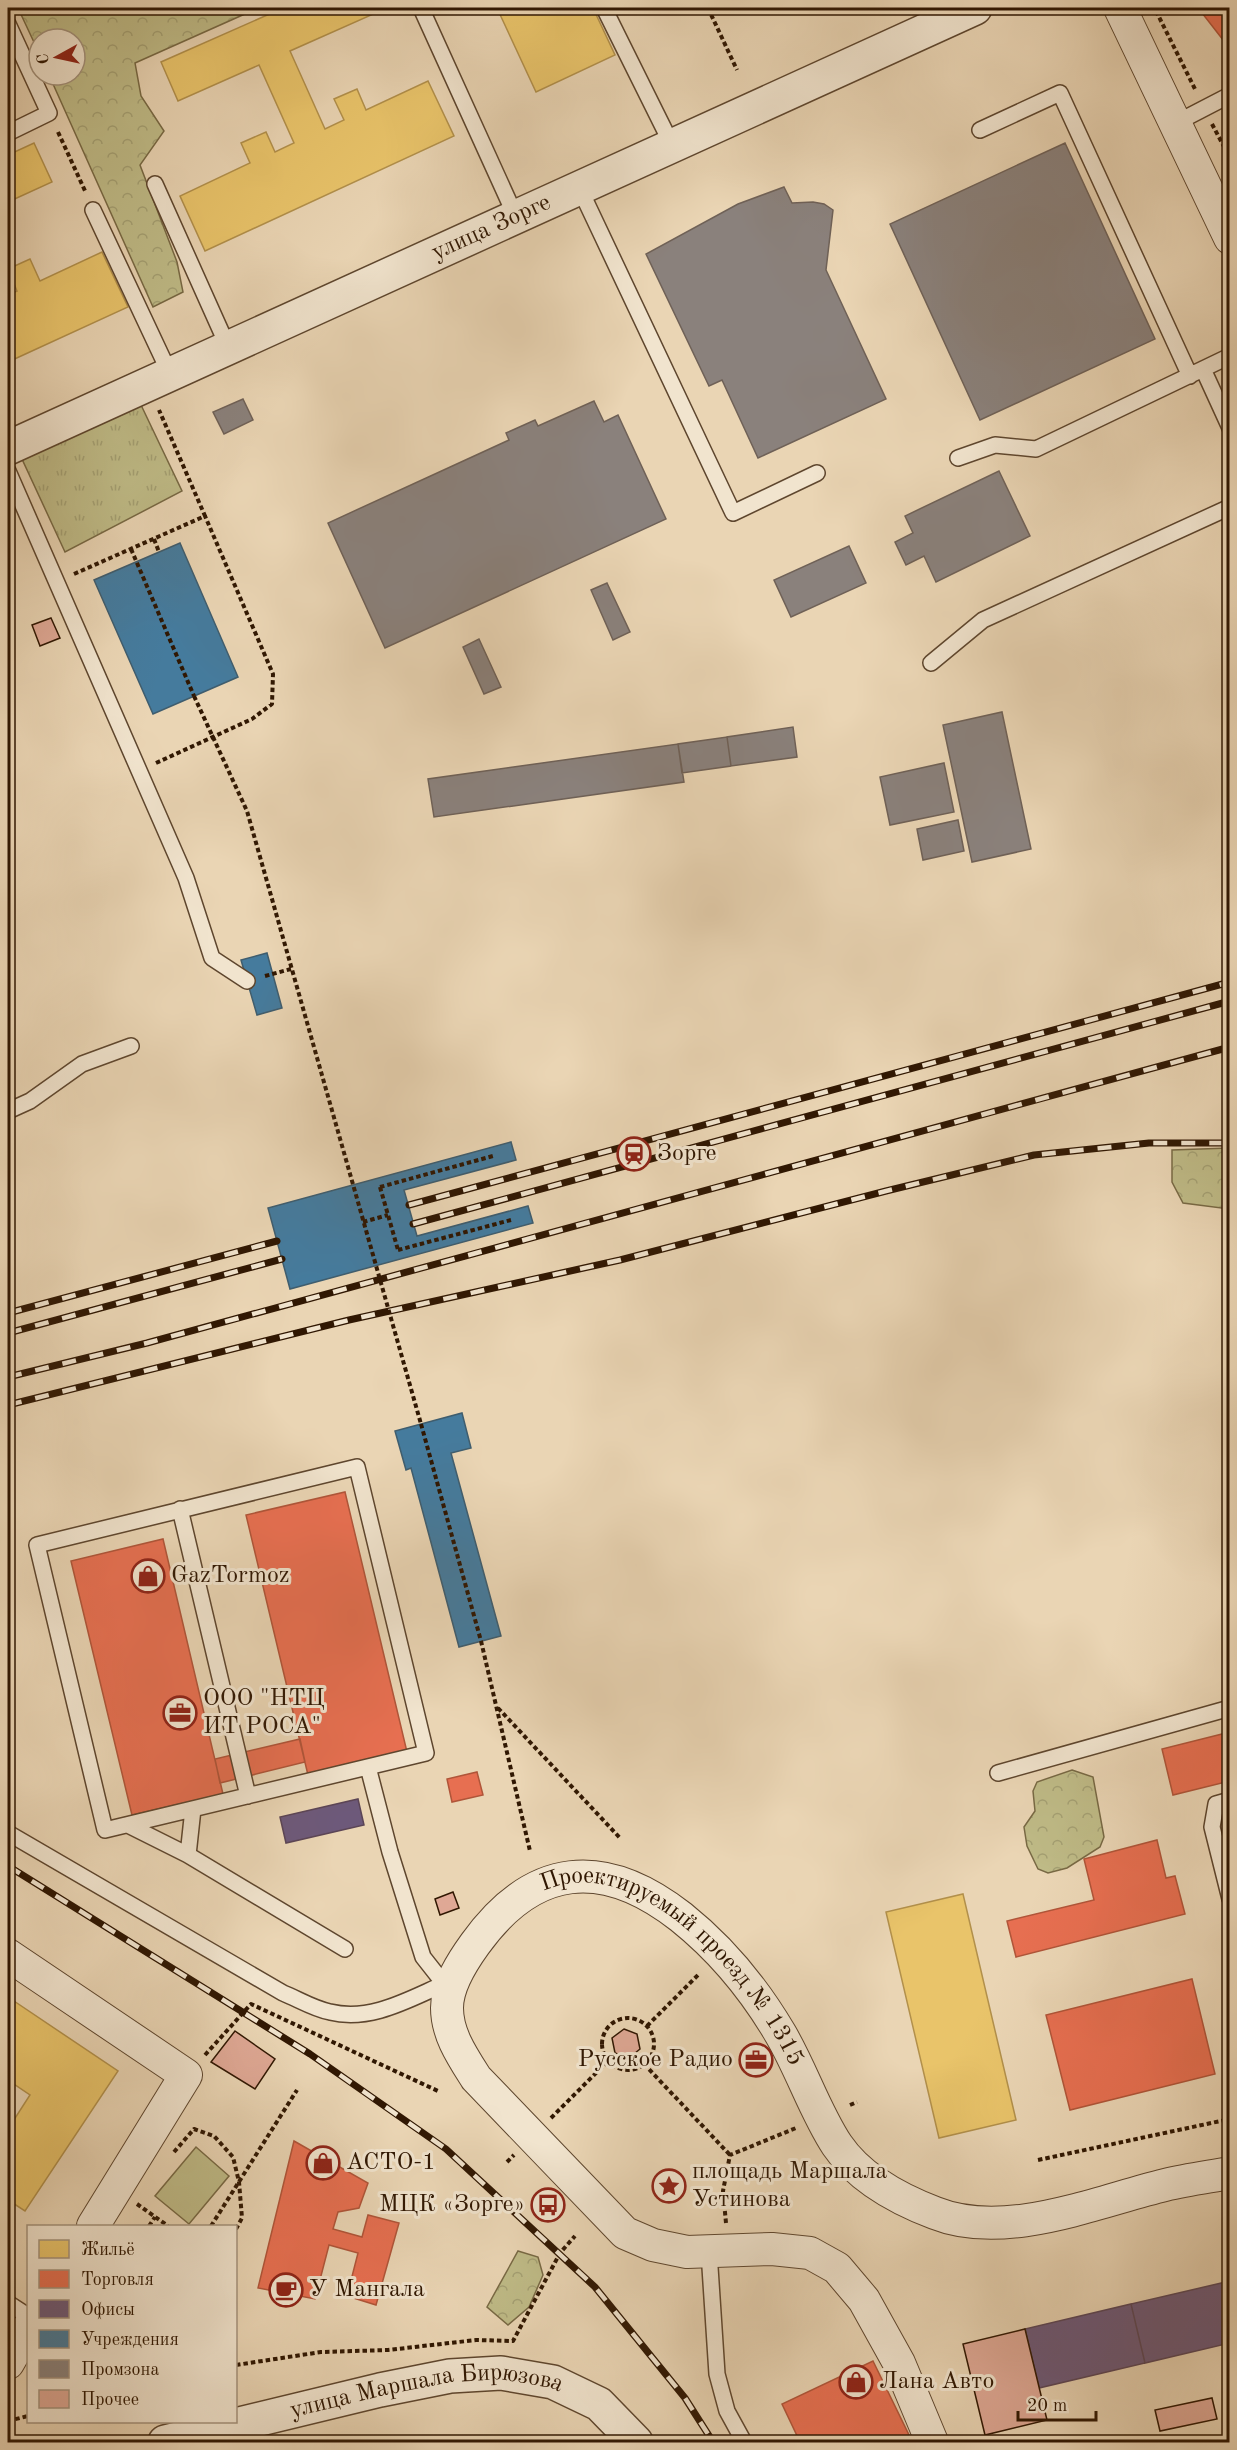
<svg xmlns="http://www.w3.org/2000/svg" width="1237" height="2450" font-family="'Old Standard TT',serif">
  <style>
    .grass { fill: url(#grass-tufts); stroke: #786944; stroke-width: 1.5 }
    .forest { fill: url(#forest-crowns); stroke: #786944; stroke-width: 1.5 }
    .park { fill: #bfbb87; stroke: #786944; stroke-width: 1.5 }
    .homes { fill: #e9c46a; stroke: #b2904b; stroke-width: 1.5 }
    .shops { fill: #e76f51; stroke: #b05539; stroke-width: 1.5 }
    .offices { fill: #6d597a; stroke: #5b4556; stroke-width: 1.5 }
    .public { fill: #457b9d; stroke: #3f5d6e; stroke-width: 1.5 }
    .industry { fill: #8a817c; stroke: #6f6157; stroke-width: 1.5 }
    .building { fill: #dfa895; stroke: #301702; stroke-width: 1.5 }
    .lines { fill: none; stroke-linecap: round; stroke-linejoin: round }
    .service-casing { stroke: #5e462e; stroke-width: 18 }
    .minor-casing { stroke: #5e462e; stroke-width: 34 }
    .tertiary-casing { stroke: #5e462e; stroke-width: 36 }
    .path { stroke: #301702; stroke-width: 4; stroke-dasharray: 4.5 3; stroke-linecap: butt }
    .service { stroke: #f1e4ce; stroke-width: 15 }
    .minor { stroke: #f1e4ce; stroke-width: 32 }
    .tertiary { stroke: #f1e4ce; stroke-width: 33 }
    .rail-casing { stroke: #301702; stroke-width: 7 }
    .rail { stroke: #f1e4ce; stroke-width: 4.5; stroke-dasharray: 14; stroke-linecap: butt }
    .path-bridge { stroke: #301702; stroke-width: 4; stroke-dasharray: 4.5 3; stroke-linecap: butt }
    .labels { text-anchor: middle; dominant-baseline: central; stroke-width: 6; stroke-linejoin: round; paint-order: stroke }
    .street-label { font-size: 24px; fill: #301702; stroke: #f1e4ce }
    .poi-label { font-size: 24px; fill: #301702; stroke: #f1e4ce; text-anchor: start }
  </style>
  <defs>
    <pattern id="grass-tufts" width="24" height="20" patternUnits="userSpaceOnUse" patternTransform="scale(1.5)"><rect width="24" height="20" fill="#bfbb87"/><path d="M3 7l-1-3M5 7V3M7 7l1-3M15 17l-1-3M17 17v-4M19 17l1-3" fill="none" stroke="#a4a073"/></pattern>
    <pattern id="forest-crowns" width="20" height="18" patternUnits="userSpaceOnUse" patternTransform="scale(1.5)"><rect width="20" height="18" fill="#bfbb87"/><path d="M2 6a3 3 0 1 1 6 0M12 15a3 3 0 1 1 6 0" fill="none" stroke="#a4a073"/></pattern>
  </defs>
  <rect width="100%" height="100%" fill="#ead5b4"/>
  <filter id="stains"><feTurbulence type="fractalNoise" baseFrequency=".00333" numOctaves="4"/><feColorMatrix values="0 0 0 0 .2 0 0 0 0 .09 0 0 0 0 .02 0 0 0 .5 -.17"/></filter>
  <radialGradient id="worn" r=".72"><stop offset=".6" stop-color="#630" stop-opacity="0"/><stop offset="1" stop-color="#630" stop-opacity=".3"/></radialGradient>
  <path class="grass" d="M141 405 182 491 65 552 22 459Z"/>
  <path class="forest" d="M18 8H252L247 13 135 63 141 96 164 131 140 165 177 262 183 292 153 307 49 75H75V39H39V53Z
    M1229 1148V1209L1183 1203 1172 1182V1150Z
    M1072 1770 1093 1777 1104 1837 1100 1847 1067 1868 1048 1873 1038 1869 1027 1846 1024 1827 1035 1811 1033 1791 1037 1782Z
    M518 2251 538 2257 543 2275 529 2307 508 2325 487 2307Z"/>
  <path class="park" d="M196 2147 229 2176 189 2224 155 2196Z"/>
  <path class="homes" d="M283 8H376L378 12 290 51 325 129 344 120 334 99 357 89 366 110 428 81 454 136 205 251 180 196 250 163 241 143 266 132 275 152 294 143 259 65 178 101 161 62Z
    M497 8H593L615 55 536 92Z
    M34 143 52 182 8 202V155Z
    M102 252 128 307 8 362V295L17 291 8 269 30 259 40 281Z
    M963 1894 1016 2120 939 2138 886 1912Z
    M8 1997 118 2071 25 2211 8 2200V2129L30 2095 8 2080Z"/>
  <path class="shops" d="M1205 8H1230V45H1227L1202 13Z
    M345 1492 407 1752 308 1775 246 1515Z
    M163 1539 223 1794 132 1815 71 1561Z
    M1230 1732V1781L1173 1795 1162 1749Z
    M300 1739 305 1762 220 1783 215 1759Z
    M477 1772 483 1795 452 1802 447 1779Z
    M1157 1840 1166 1878 1175 1876 1185 1914 1016 1957 1007 1921 1094 1900 1084 1859Z
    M1192 1979 1215 2074 1070 2110 1046 2015Z
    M294 2141 368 2183 359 2208 338 2212 333 2229 362 2237 368 2215 399 2223 376 2305 347 2296 358 2253 329 2245 315 2299 258 2288Z
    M873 2361 909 2435 893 2442H800L782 2404Z"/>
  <path class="offices" d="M358 1799 364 1825 286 1843 280 1817Z
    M1230 2281V2343L1145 2363 1131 2304Z
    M1131 2304 1145 2363 1039 2388 1025 2329Z"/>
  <path class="public" d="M180 543 238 677 153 714 94 580Z
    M267 953 282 1008 257 1015 241 960Z
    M511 1142 516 1160 404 1190 417 1236 528 1206 533 1223 290 1289 268 1208Z
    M462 1413 471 1448 451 1453 501 1636 459 1647 411 1468 406 1470 395 1431Z"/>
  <path class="industry" d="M1065 143 1155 339 980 420 890 224Z
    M784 187 792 203 813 202 824 204 833 210 826 270 886 399 758 458 722 380 709 386 646 254 738 204Z
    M243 399 253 420 224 434 213 412Z
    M594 401 604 422 618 415 666 519 385 648 328 523 509 440 506 433 535 420 538 426Z
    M999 471 1030 536 936 582 924 556 906 565 895 542 913 533 905 516Z
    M849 546 866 583 791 617 774 580Z
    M607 583 630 632 613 640 591 590Z
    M479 639 501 687 484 694 463 647Z
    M1002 712 1031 849 972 862 943 725Z
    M793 727 797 757 731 766 727 737Z
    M727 737 731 766 682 773 678 744Z
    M678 744 684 782 434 817 428 779Z
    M944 763 954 812 890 825 880 777Z
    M958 820 964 851 923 860 917 829Z"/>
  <path class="building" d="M51 618 60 638 40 646 32 625Z
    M453 1892 459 1908 440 1915 435 1899Z
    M624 2029 637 2034 640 2049 629 2058 615 2053 612 2038Z
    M235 2031 275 2059 255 2089 211 2062Z
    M1025 2329 1047 2420 985 2435 963 2344Z
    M1212 2398 1217 2419 1160 2431 1155 2410Z"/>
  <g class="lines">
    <g class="service-casing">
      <path id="service" d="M421 8 515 215
        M604 8 672 145
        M8 24 49 113 8 133
        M1174 124 1230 95
        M980 130 1060 93 1190 376
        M155 184 228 347
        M579 187 733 513 817 473
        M93 210 170 374
        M1203 369 1230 428
        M958 458 995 445 1036 449 1230 356
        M8 471 186 878 212 958 247 981
        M931 663 983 620 1230 507
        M8 1111 30 1101 82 1064 131 1046
        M357 1467 426 1753 105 1830 37 1545Z
        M180 1509 248 1796
        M368 1767 390 1852 423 1957 449 1990
        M998 1773 1230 1708
        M1230 1800 1216 1804 1212 1827 1230 1899
        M128 1825 188 1855 345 1949
        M8 1833 283 1993C298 1999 314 2009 330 2012 371 2022 409 1999 444 1984
        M188 1855 193 1809
        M709 2252 717 2374 727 2411 744 2442
        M8 2303 28 2316"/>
    </g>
    <g class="minor-casing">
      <g id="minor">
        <path d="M1120 8 1230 238"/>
        <path d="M8 1955 186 2075 93 2226"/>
        <path d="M8 2363 28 2328"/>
        <path id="s1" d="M932 2442 899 2363 864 2300 837 2268 810 2253 772 2249 687 2252 653 2245 625 2233 476 2078C462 2056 447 2034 447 2008 447 1985 462 1962 475 1944 533 1863 603 1856 681 1917 721 1949 754 1989 780 2033 801 2068 815 2112 837 2145 860 2179 898 2199 935 2213 1005 2241 1095 2202 1165 2185 1186 2180 1208 2177 1230 2173"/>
      </g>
    </g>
    <g class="tertiary-casing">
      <g id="tertiary">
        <path id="s2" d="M8 448 975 8"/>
        <path id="s3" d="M165 2442 380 2390 450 2376 501 2373 553 2382 599 2404 636 2442"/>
      </g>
    </g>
    <path class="path" d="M708 8 737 70
      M1156 11 1196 91
      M1212 124 1230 158
      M58 132 86 193
      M154 539 159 552
      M131 549 194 696
      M74 574 205 516 159 410
      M156 763 252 719 272 704 273 674 205 516
      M265 976 291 969
      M380 1187 493 1156
      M363 1222 388 1215
      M398 1250 511 1220
      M421 1424 481 1641 530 1851
      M498 1708 621 1839
      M602 2044a26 26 0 1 1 52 0a26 26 0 1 1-52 0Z
      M647 2026 698 1975
      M205 2055 251 2004 438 2091
      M644 2064 730 2155
      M850 2105 857 2102
      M551 2118 608 2061
      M174 2152 194 2129 214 2136 233 2157 239 2182 242 2218 236 2229
      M1038 2160 1230 2119
      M507 2162 514 2155
      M137 2204 168 2226
      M726 2223 723 2191 730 2155 796 2128
      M149 2226 155 2217
      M211 2226 297 2090
      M236 2365 321 2352 388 2350 476 2340 513 2341 560 2253 575 2236
      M8 2421 28 2416"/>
    <use href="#service" class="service"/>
    <use href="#minor" class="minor"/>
    <use href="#tertiary" class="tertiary"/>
    <g class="rail-casing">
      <path id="rail" d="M409 1205 1230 982
        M413 1224 1230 1001
        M8 1313 277 1241
        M8 1333 282 1259
        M8 1377 147 1343 1230 1047
        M8 1405 349 1320 620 1260 886 1191 1034 1155 1149 1143H1230
        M8 1866 310 2054 446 2149 595 2287 685 2398 713 2442"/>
    </g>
    <use href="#rail" class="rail"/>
    <path class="path-bridge" d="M194 696 247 811 421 1424
      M380 1187 398 1250"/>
  </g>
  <defs>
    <g id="station-ring" transform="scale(1.725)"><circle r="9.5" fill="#f1e4ce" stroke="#8f2418" stroke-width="1.5"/><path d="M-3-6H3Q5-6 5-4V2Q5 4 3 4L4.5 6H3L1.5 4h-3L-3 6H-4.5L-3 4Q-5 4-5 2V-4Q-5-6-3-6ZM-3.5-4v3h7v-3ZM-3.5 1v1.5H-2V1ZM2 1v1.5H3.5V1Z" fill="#8f2418"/></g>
    <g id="shop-ring" transform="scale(1.725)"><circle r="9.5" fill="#f1e4ce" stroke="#8f2418" stroke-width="1.5"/><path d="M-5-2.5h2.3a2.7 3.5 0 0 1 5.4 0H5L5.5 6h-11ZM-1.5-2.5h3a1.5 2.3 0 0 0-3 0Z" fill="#8f2418"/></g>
    <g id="office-ring" transform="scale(1.725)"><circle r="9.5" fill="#f1e4ce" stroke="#8f2418" stroke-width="1.5"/><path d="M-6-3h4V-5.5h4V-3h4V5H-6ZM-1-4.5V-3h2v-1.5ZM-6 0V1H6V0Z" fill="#8f2418"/></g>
    <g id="sight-ring" transform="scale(1.725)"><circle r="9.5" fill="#f1e4ce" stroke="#8f2418" stroke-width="1.5"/><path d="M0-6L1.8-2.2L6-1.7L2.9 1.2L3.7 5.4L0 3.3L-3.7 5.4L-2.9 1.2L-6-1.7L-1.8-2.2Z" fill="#8f2418"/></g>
    <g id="bus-ring" transform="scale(1.725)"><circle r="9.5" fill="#f1e4ce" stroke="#8f2418" stroke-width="1.5"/><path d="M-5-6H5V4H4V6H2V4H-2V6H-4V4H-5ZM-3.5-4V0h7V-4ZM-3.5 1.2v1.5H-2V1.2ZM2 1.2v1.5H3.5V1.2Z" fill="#8f2418"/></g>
    <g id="cafe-ring" transform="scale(1.725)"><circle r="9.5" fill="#f1e4ce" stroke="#8f2418" stroke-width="1.5"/><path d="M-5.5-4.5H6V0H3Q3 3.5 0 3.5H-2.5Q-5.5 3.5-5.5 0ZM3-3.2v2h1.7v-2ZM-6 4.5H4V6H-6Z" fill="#8f2418"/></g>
  </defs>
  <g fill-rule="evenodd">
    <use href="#station-ring" x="634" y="1154"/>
    <use href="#shop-ring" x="148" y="1576"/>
    <use href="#office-ring" x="180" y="1713"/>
    <use href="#office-ring" x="756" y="2060"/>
    <use href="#shop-ring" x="323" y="2163"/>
    <use href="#sight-ring" x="669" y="2186"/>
    <use href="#bus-ring" x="548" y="2205"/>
    <use href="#cafe-ring" x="286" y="2290"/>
    <use href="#shop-ring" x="856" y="2382"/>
  </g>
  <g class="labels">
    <g class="street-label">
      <text stroke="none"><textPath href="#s2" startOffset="531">улица Зорге</textPath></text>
      <text stroke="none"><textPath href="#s1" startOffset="1041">Проектируемый проезд № 1315</textPath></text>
      <text stroke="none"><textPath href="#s3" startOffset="268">улица Маршала Бирюзова</textPath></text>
    </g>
    <g class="poi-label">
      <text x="657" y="1154">Зорге</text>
      <text x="171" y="1576">GazTormoz</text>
      <text x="203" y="1699">ООО "НТЦ<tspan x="203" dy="28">ИТ РОСА"</tspan></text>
      <text x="733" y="2060" text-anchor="end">Русское Радио</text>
      <text x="346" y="2163">АСТО-1</text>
      <text x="692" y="2172">площадь Маршала<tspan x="692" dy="28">Устинова</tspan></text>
      <text x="525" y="2205" text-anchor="end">МЦК «Зорге»</text>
      <text x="309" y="2290">У Мангала</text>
      <text x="879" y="2382">Лана Авто</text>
    </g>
  </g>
  <rect width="1237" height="2450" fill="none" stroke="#ead5b4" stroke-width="30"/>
  <rect x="9" y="9" width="1219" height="2432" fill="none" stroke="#301702" stroke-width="3"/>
  <rect x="15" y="15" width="1207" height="2420" fill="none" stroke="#301702" stroke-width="1.5"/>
  <rect x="27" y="2225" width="210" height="198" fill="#f1e4ce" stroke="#a4927c" stroke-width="1.5"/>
  <rect x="39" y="2240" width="30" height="18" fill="#e9c46a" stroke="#a4927c" stroke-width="1.5"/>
  <text x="81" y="2255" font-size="18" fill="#301702">Жильё</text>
  <rect x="39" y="2270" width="30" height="18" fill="#e76f51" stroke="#a4927c" stroke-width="1.5"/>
  <text x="81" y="2285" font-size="18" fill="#301702">Торговля</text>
  <rect x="39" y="2300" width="30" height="18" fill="#6d597a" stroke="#a4927c" stroke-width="1.5"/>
  <text x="81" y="2315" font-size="18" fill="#301702">Офисы</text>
  <rect x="39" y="2330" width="30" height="18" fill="#457b9d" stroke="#a4927c" stroke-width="1.5"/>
  <text x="81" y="2345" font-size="18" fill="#301702">Учреждения</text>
  <rect x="39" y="2360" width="30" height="18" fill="#8a817c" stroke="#a4927c" stroke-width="1.5"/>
  <text x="81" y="2375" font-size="18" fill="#301702">Промзона</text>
  <rect x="39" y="2390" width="30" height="18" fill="#dfa895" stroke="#a4927c" stroke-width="1.5"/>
  <text x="81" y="2405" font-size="18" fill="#301702">Прочее</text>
  <g transform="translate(57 57) rotate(262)"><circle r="28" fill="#f1e4ce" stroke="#a4927c" stroke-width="1.5"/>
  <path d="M0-4.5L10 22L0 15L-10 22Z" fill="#8f2418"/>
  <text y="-9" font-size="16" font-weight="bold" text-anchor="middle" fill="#301702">С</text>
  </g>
  <path d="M1018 2411v9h78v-9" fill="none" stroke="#301702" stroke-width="3"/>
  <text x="1027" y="2411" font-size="18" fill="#301702" stroke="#f1e4ce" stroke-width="4.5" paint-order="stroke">20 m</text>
  <rect width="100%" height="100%" filter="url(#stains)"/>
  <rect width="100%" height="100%" fill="url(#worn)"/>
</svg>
